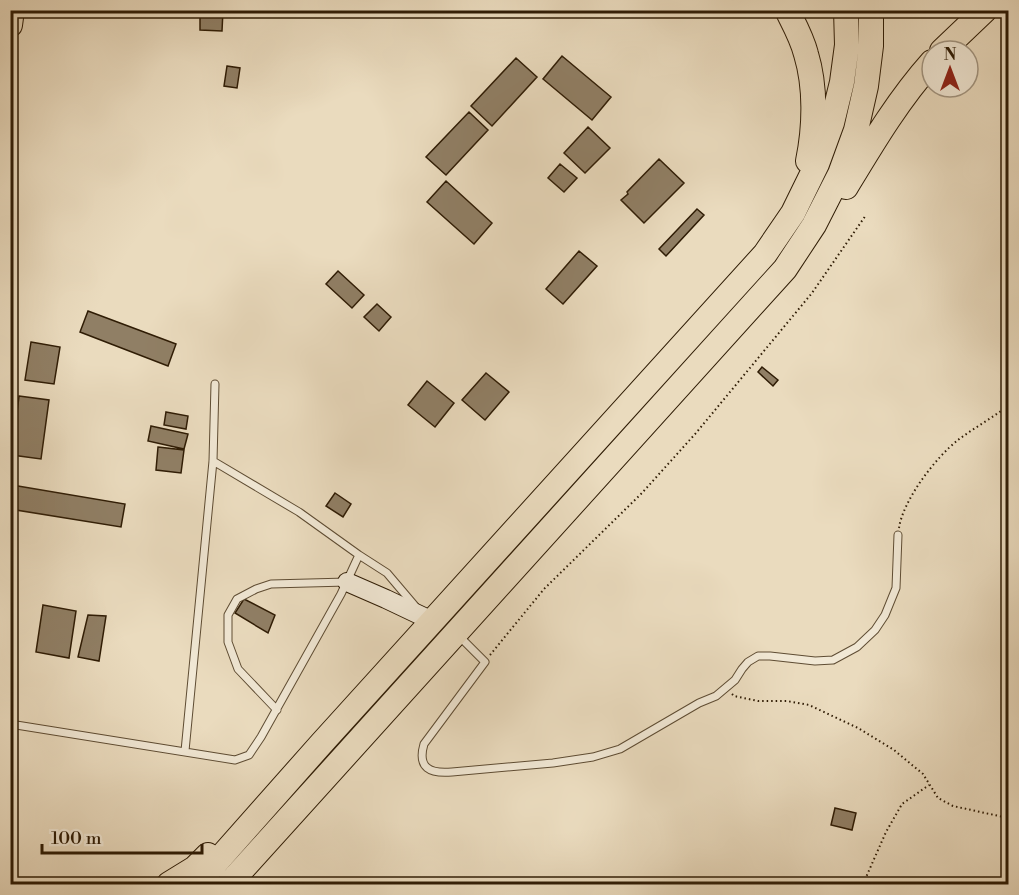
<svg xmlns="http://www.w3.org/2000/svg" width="1019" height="895" font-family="'Libre Bodoni',serif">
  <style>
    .building { fill: #907f65; stroke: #2f1c05; stroke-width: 1.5 }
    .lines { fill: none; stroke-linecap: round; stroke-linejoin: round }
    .lane-casing { stroke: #5e4c33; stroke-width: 9 }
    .secondary-casing { stroke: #2f1c05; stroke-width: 20 }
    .highway-casing { stroke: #2f1c05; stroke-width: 26 }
    .path { stroke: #2f1c05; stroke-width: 2; stroke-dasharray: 1.5 3; stroke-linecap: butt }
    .lane { stroke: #f1e8d5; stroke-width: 7 }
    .secondary { stroke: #f1e8d5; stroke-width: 18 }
    .highway { stroke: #eadbbe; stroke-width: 24 }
  </style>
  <rect width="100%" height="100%" fill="#eadbbe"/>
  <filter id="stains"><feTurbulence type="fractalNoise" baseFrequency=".00333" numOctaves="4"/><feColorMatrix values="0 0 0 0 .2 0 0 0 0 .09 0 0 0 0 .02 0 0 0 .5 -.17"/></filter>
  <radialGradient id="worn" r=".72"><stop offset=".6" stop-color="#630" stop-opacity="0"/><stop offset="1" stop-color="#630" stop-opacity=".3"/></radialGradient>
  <path class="building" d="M200 10H223L222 31 200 30Z
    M562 56 611 97 592 120 543 79Z
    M516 58 537 77 492 126 471 106Z
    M227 66 240 68 237 88 224 86Z
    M469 112 488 130 446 175 426 157Z
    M588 127 610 148 585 173 564 153Z
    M659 159 684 183 644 223 621 200 628 194 627 192Z
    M560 164 577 178 564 192 548 178Z
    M446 181 492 223 474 244 427 202Z
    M697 209 704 215 666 256 659 249Z
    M579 251 597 266 563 304 546 289Z
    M338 271 364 295 352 308 326 284Z
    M377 304 391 317 379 331 364 317Z
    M88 311 176 344 168 366 80 332Z
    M31 342 60 347 54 384 25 380Z
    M762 367 778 380 773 386 758 372Z
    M486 373 509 392 485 420 462 400Z
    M427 381 454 403 435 427 408 405Z
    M19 396 49 400 41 459 12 455Z
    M166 412 188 416 186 429 164 425Z
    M151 426 188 434 184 449 148 441Z
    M158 447 184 450 181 473 156 470Z
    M12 485 125 504 121 527 10 509Z
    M335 493 351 504 343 517 326 506Z
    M244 599 275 615 268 633 235 613Z
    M43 605 76 611 69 658 36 652Z
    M88 615 106 616 99 661 78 657Z
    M835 808 856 813 852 830 831 825Z"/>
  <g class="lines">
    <g class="lane-casing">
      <path id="lane" d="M213 461 299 512 359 555 387 573 415 606
        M459 636 485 662 424 744C417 768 430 774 452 772L553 763 593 757 620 749 699 703 716 696 735 680 742 669 748 662 758 656H770L815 661 833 660 857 647 875 630 885 615 896 588 898 535
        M277 710 238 669 228 642V615L237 599 256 589 271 584 347 582
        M10 724 235 760 249 755 261 737 341 594 359 555
        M185 751 213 461 215 384"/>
    </g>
    <g class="secondary-casing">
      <path id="secondary" d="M347 582 386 599 426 618"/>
    </g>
    <g class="highway-casing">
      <path id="highway" d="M787 10C794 24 802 38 806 54 816 87 815 127 808 161
        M10 25 12 10
        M942 51 985 10
        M846 187C872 144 898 100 932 62
        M169 884 195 868 208 855
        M197 884 321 744 765 254 793 213 817 164 832 123 842 82 847 45 846 10
        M229 884 785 269 814 225 840 174 856 130 866 86 871 46V10"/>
    </g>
    <path class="path" d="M899 528C903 500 936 457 958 440 974 428 992 418 1008 406
      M490 655 544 589 642 493 696 433 812 293 866 215
      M732 694 734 696 758 701H787L809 705 858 728 894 750 923 774 938 798 953 806 1008 818
      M863 884 886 832 902 804 929 785"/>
    <use href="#lane" class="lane"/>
    <use href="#secondary" class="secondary"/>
    <use href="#highway" class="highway"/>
  </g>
  <rect width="1019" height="895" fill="none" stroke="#eadbbe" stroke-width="36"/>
  <rect x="12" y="12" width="995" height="871" fill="none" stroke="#2f1c05" stroke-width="3"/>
  <rect x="18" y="18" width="983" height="859" fill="none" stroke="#2f1c05" stroke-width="1.5"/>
  <g transform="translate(950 69)"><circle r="28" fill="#f1e8d5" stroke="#a39682" stroke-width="1.5"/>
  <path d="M0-4.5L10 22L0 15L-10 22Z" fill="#8f2418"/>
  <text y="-9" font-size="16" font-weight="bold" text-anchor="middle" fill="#2f1c05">N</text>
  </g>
  <path d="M42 844v9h160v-9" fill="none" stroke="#2f1c05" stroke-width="3"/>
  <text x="51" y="844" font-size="18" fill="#2f1c05" stroke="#f1e8d5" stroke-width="4.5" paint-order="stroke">100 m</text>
  <rect width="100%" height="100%" filter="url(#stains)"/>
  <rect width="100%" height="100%" fill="url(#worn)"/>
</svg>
